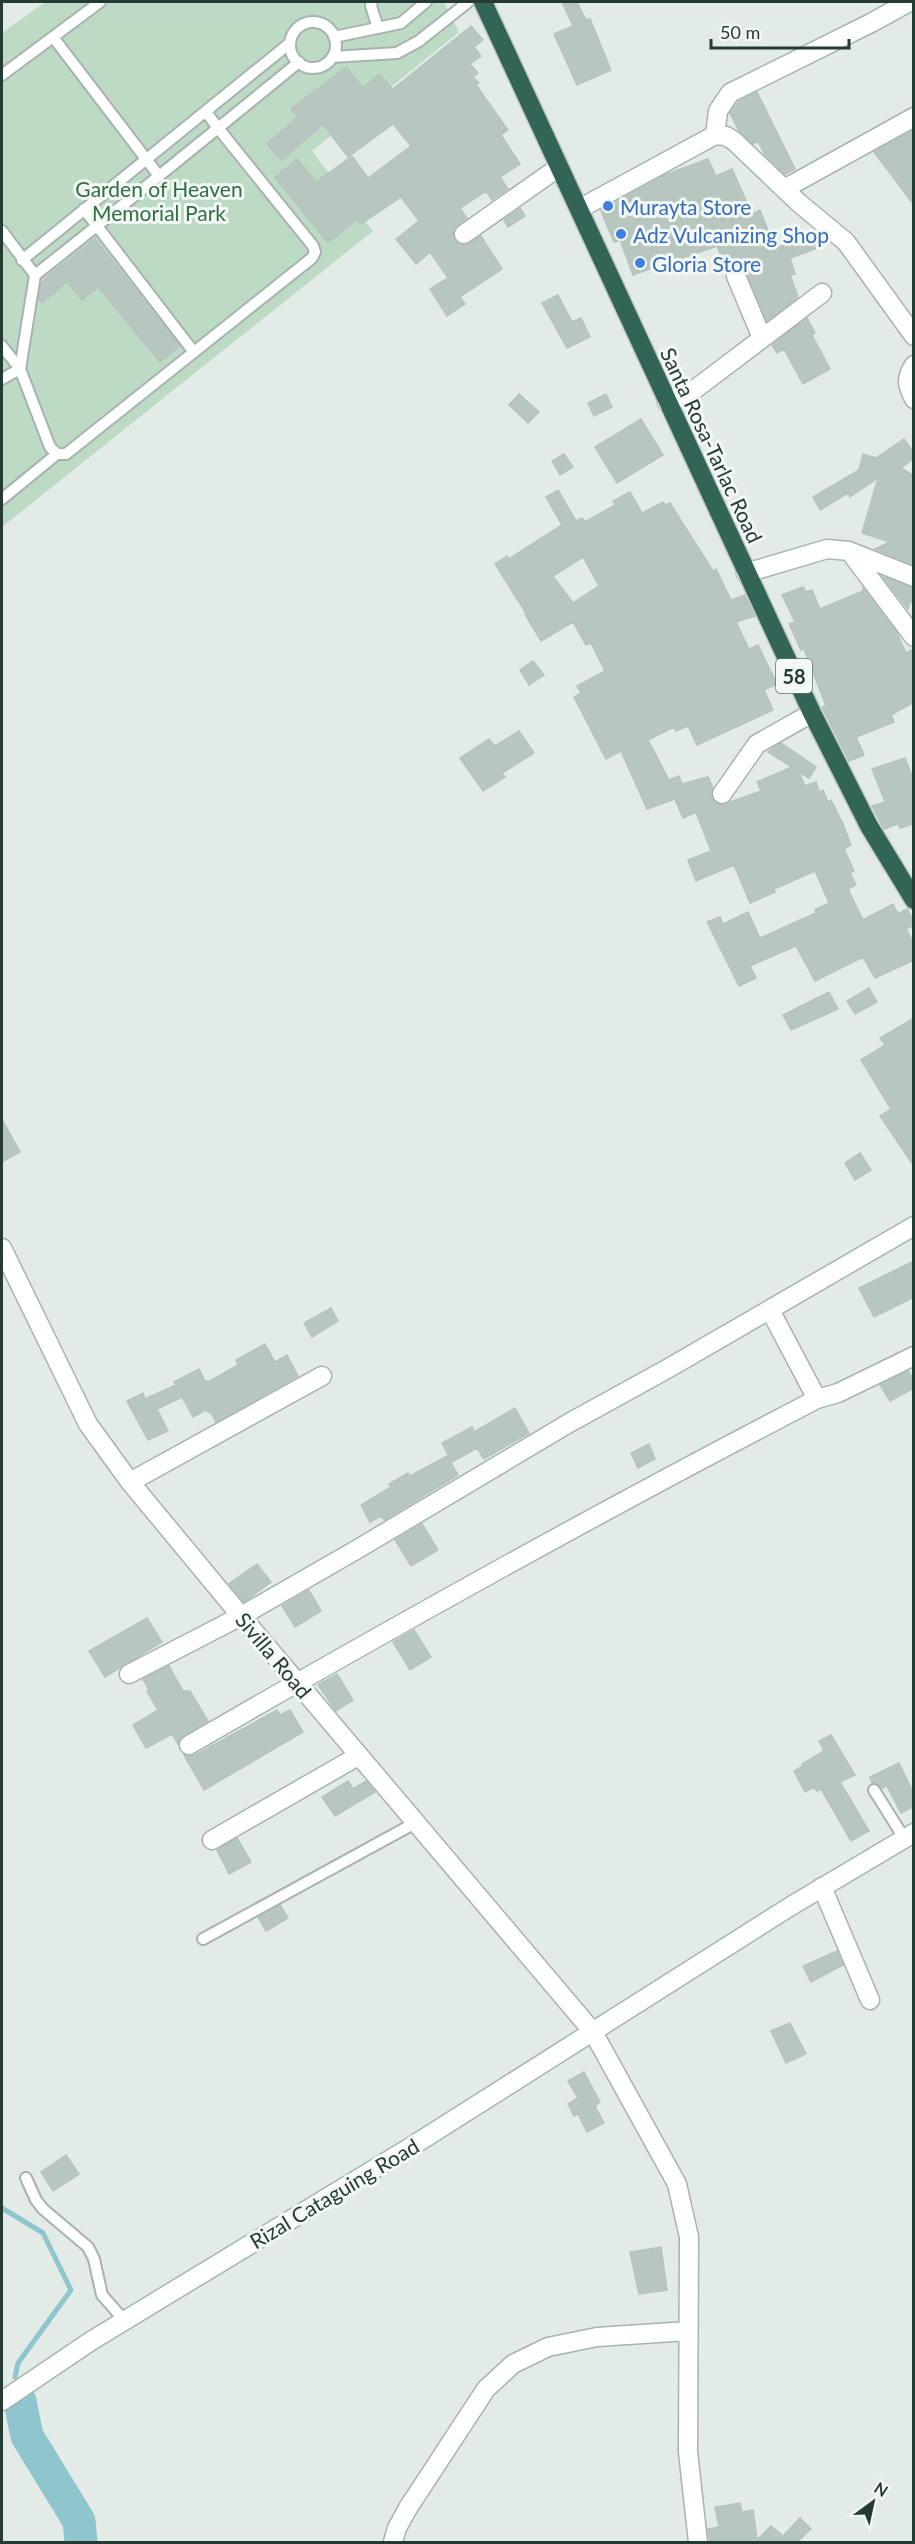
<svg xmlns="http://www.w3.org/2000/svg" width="915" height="2544" font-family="Lato,sans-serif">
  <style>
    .green { fill: #bddbc4 }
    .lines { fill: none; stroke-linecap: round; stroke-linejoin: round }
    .stream { stroke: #8fc5cc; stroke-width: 5 }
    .river { stroke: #8fc5cc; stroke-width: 33 }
    .building { fill: #b8c6c0; stroke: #b6c4be; stroke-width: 1.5; fill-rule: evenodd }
    .lane-casing { stroke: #a6b3ae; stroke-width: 14 }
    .street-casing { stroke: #a6b3ae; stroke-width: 21 }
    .secondary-casing { stroke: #a2b6ae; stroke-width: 21 }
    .highway-casing { stroke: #c2c8c6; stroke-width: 21 }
    .lane { stroke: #fff; stroke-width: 10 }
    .street { stroke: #fff; stroke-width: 18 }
    .secondary { stroke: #fff; stroke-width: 18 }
    .highway { stroke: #326558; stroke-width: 18 }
    .shop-dot { fill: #3f7fe0; stroke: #f3f8f5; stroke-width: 2 }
    .labels { text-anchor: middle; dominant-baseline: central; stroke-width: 6; stroke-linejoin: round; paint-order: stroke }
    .shield { fill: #f3f8f5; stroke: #62746e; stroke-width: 1.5 }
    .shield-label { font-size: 20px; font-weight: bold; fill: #243b34 }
    .park-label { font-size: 21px; fill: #316e46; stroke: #f3f8f5 }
    .shop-label { font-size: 21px; fill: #366cbe; stroke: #f3f8f5; text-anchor: start }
    .street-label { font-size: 21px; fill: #243b34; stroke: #f3f8f5 }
  </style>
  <rect width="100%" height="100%" fill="#e3ebe7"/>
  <path class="green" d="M45 2H444L459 32 312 151 373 231 2 527V33Z"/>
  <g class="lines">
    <path class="stream" d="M2 2208 43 2233 71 2290 18 2363 15 2377"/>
    <path class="river" d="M20 2401 27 2436 79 2521 81 2542"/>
  </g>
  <path class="building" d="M562 2H577L586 20 590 19 611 70 577 85 554 34 573 26Z
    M471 26 483 40 474 47 481 56 470 64 478 73 473 77 479 83 476 85 508 130 501 135 520 164 500 177 508 189 492 200 486 191 460 208 467 218 454 229 455 240 459 244 466 245 481 236 502 269 460 297 465 304 447 316 430 289 448 278 430 252 416 264 396 239 419 221 401 197 361 224 357 219 328 243 275 177 297 159 316 182 352 156 368 178 411 146 393 124 348 157 323 124 282 160 267 144 298 117 291 109 346 67 363 88 379 74 393 89Z
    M757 92 795 169 785 174 765 155 758 141 753 144 739 131 730 113 738 102Z
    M914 130V205L874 152Z
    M708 159 716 176 732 169 752 214 760 210 775 248 814 235 818 248 790 258 795 274 790 275 798 297 767 321 746 271 737 265 727 270 717 246 683 258 684 261 670 266 668 262 633 275 620 240 614 242 603 216 601 210 667 174Z
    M520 208 525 216 508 227 504 220Z
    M95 239 180 346 160 362 98 287 82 300 67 282 42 303 39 299 41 284 48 276Z
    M558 295 572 322 581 318 590 337 567 348 542 303Z
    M807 318 815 333 812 335 830 369 803 384 784 349 777 353 772 345Z
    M519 394 539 412 528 423 509 405Z
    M606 394 612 407 594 416 588 403Z
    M641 419 663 455 617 483 595 447Z
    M904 439 914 453V458L901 468 914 476V565L875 549 890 542 862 533 878 478 850 497 848 493 820 510 813 497 859 470 863 454 876 458Z
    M564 454 573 467 560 475 552 461Z
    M558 490 576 521 582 518 585 522 615 505 613 501 630 492 642 513 663 502 665 505 670 503 713 571 716 569 731 600 745 595 755 616 736 622 749 649 758 645 777 684 764 690 773 710 697 745 688 726 676 731 674 727 648 740 669 780 679 776 682 784 708 777 713 788 712 799 722 805 761 791 757 782 792 767 768 752 781 743 816 767 809 778 799 772 805 786 816 782 819 792 823 790 828 802 831 800 843 824 851 845 844 849 854 871 850 873 856 885 848 889 863 920 893 904 898 914 907 909 914 921V925L906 929 914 944V960L875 978 863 957 815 981 796 946 750 966 756 978 739 986 707 922 720 917 723 924 748 912 760 938 816 913 815 910 829 903 815 871 774 889 775 892 750 903 734 865 696 881 688 860 711 851 696 812 683 818 675 799 647 809 621 751 606 759 574 697 581 693 577 686 605 671 591 643 586 645 573 622 541 641 525 614 526 613 495 564 507 556 509 559 562 525 546 497ZM583 557 599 586 573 603 553 576Z
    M883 577 914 588V603L910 602 908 609Z
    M803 587 806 592 812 590 820 609 863 591V588L897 633 906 653 914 649V702L891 715 894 722 856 737 864 755 849 761 822 707 826 706 804 649 801 650 789 624 795 622 782 595Z
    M533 661 544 675 529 685 520 670Z
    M519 731 534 753 502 773 505 777 483 791 460 758 489 739 495 746Z
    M905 758 914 781 913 824 900 828 898 824 884 829 872 806 885 802 872 769Z
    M869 988 877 1002 855 1014 847 1001Z
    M829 992 838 1009 791 1030 783 1015Z
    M914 1018V1166L880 1116 891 1109 861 1060 885 1045 880 1038Z
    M2 1119 20 1152 2 1162Z
    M860 1153 871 1170 855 1180 845 1163Z
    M914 1261V1297L874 1317 859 1288Z
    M331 1308 338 1321 312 1337 304 1323Z
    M265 1344 275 1362 287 1355 298 1376 216 1422 210 1411 208 1412 206 1410 193 1417 182 1397 157 1409 168 1431 148 1440 127 1401 143 1393 145 1399 176 1385 174 1382 199 1369 205 1381H210L238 1365 236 1360Z
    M908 1371 914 1380V1388L890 1401 880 1385Z
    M515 1408 529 1433 484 1459 477 1448 452 1462 442 1443 472 1427 474 1432Z
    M649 1444 655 1459 638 1468 631 1453Z
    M447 1456 458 1475 384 1520 381 1516 370 1522 361 1505 391 1487 389 1484 408 1473 410 1476Z
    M422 1524 438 1550 411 1566 395 1540Z
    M257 1564 271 1582 244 1602 229 1584Z
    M309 1590 321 1611 295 1627 282 1606Z
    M147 1618 162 1642 105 1677 89 1651Z
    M414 1630 431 1657 410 1670 393 1642Z
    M169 1666 183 1691H190L208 1721 183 1736 178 1744 172 1734 146 1748 133 1725 158 1710 147 1691 149 1690 143 1679Z
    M337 1674 353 1700 336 1711 318 1685Z
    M277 1710 280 1715 290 1710 303 1732 204 1790 184 1755H195Z
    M831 1735 855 1775 840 1782 869 1831 851 1841 821 1789 817 1791 814 1787 805 1792 794 1771 803 1766 802 1764 824 1751 819 1741Z
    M899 1763 914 1794V1806L901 1813 887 1786 882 1788 878 1784 872 1783 870 1777Z
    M348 1781 353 1789 366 1781 375 1792 335 1816 322 1797Z
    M237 1838 251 1862 229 1874 217 1850Z
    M280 1905 288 1918 266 1931 258 1917Z
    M837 1951 843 1965 811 1982 803 1966Z
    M790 2023 806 2054 786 2063 771 2031Z
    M584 2072 600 2102 595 2106 604 2123 587 2132 578 2114 574 2116 568 2104 578 2098 568 2081Z
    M66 2155 79 2174 53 2191 41 2172Z
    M661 2247 667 2290 639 2294 630 2252Z
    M740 2503 742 2512 753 2510 757 2540 771 2526 783 2536 800 2518 811 2529 797 2542H710L708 2529 719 2527 715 2507Z"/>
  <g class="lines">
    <g class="lane-casing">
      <path id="lane" d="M372 2 371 6 378 28
        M290 45a23 23 0 1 1 46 0a23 23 0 1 1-46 0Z
        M53 37 159 176
        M334 37 401 23 426 2
        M332 57 397 53 419 41 468 2
        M2 75 100 2
        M206 112 218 128 313 246 315 252 312 258 66 454H57L50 447 20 369 35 275C124 205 211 134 299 62
        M84 209 193 351
        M2 231 35 275
        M22 260 290 43
        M2 346 20 369 2 379
        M2 499 57 454
        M874 1790 904 1838
        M203 1939 415 1823
        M26 2178 36 2200 43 2209 88 2247 94 2259 102 2295 124 2320"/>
    </g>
    <g class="street-casing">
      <path id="street" d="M715 135 718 111 730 93 871 23 909 2
        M784 189 914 117
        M579 209 715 135 726 136 734 141 799 203 846 242 914 336
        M464 234 559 167
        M736 276 762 338
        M914 365C905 379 907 385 914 399
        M667 402 694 390 822 293
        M850 552 914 637
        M746 573 827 549 849 551 914 577
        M722 794 757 744 812 713
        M2 1248 88 1424 130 1482 241 1616 593 2032 677 2184 689 2237 688 2452 698 2542
        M770 1310 817 1399 838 1393 914 1356
        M130 1482 322 1376
        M129 1674 241 1616 356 1550 569 1423 667 1369 914 1226
        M189 1745C396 1625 605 1509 817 1399
        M212 1840 358 1756
        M822 1887 870 2000
        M393 2542 397 2528 408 2508 486 2389 513 2364 548 2347 597 2337 688 2331"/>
    </g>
    <g class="secondary-casing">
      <path id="secondary" d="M2 2401 91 2341 409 2148 791 1906 914 1833"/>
    </g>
    <g class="highway-casing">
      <path id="highway" d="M483 2 812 713 869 826 914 900"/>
    </g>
    <use href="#lane" class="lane"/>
    <use href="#street" class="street"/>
    <use href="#secondary" class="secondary"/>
    <use href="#highway" class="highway"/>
  </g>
  <g class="shop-dot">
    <circle cx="608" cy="206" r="6"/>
    <circle cx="621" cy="234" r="6"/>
    <circle cx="640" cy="263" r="6"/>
  </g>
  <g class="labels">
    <rect class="shield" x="776" y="659" width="36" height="34" rx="4.5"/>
    <g class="shield-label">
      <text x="794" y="676">58</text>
    </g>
    <g class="park-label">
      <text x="159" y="188">Garden of Heaven<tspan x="159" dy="24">Memorial Park</tspan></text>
    </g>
    <g class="shop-label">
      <text x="620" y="206">Murayta Store</text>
      <text x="633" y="234">Adz Vulcanizing Shop</text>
      <text x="652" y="263">Gloria Store</text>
    </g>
    <g class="street-label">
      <text transform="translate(712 445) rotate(65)">Santa Rosa-Tarlac Road</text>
      <text transform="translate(274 1655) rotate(50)">Sivilla Road</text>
      <text transform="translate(334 2193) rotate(-31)">Rizal Cataguing Road</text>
    </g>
  </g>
  <rect width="915" height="2544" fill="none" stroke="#243b34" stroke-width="6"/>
  <g transform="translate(873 2502) rotate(33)" stroke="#f3f8f5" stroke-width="4.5" paint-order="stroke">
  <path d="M0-4.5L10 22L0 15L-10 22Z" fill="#243b34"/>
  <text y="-9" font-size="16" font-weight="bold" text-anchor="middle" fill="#243b34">N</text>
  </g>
  <path d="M711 39v9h138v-9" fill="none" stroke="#243b34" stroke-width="3"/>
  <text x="720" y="39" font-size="18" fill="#243b34" stroke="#f3f8f5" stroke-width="4.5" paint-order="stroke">50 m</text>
</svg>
